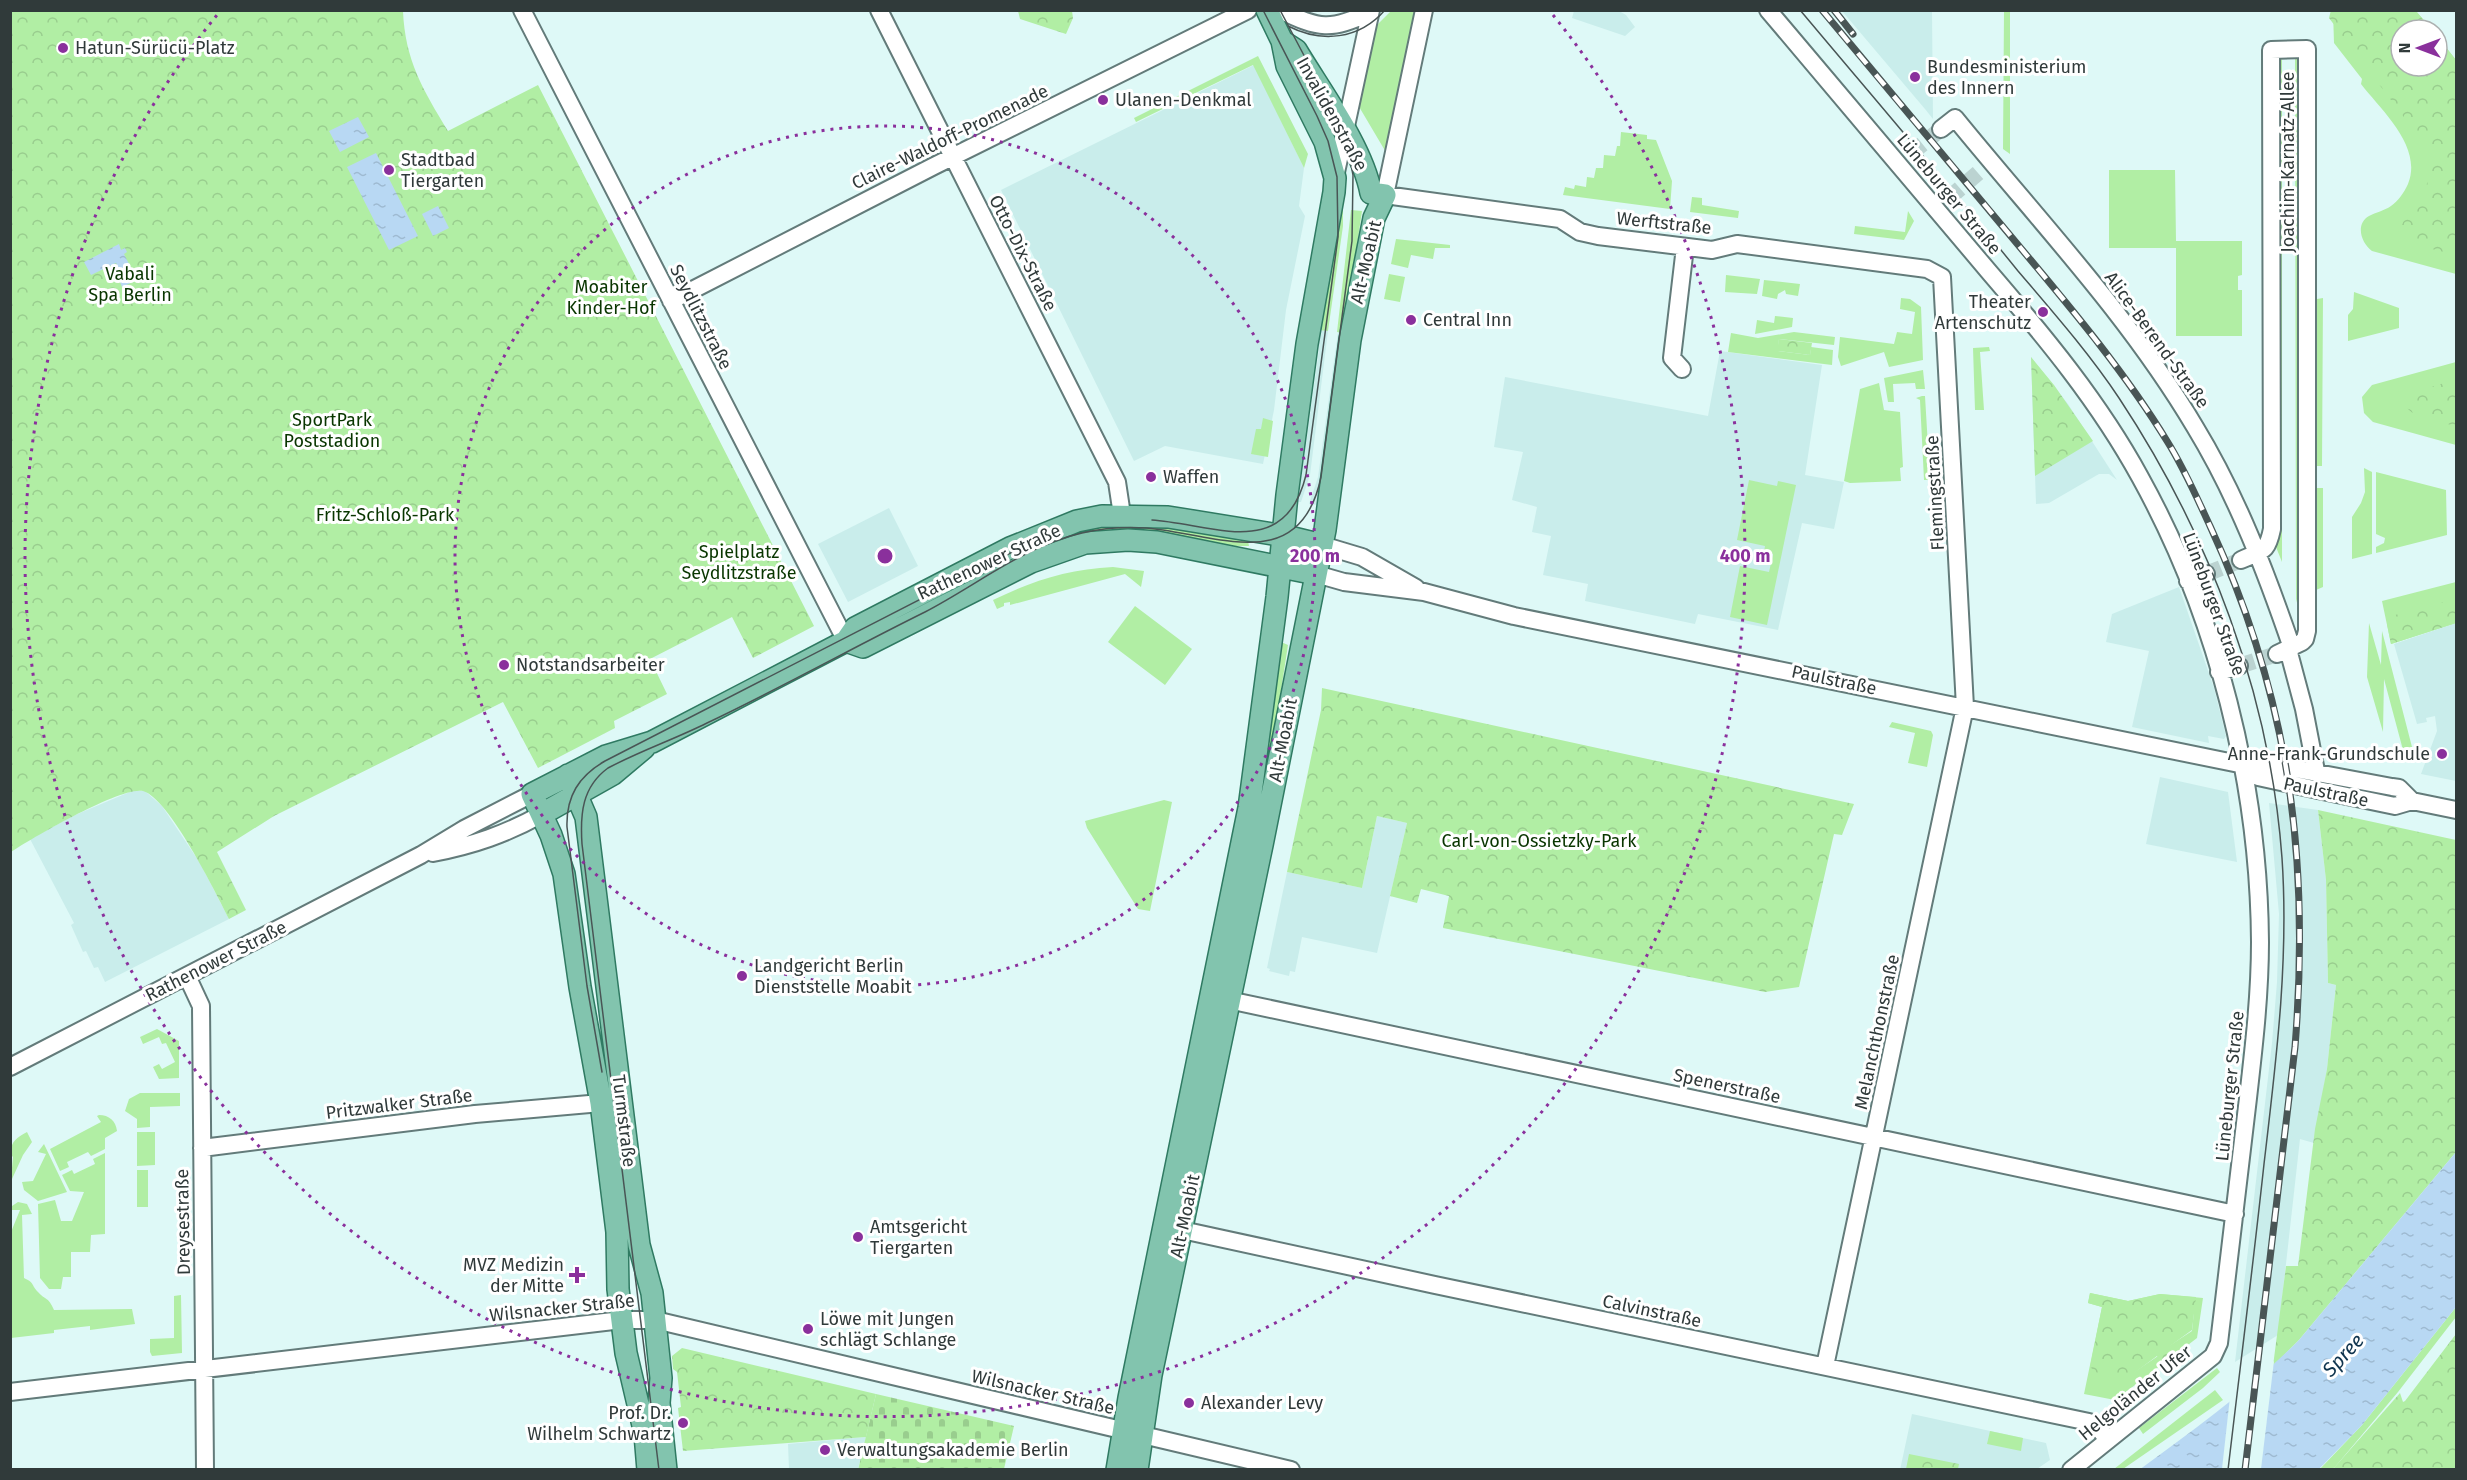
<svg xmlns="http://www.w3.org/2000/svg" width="2467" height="1480" font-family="'Fira Sans',sans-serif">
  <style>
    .built { fill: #c9edeb }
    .green { fill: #b1eea4 }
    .cemetery { fill: url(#cemetery-stones) }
    .park { fill: url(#park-crowns) }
    .water { fill: url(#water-ripples) }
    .pier { fill: #def9f7 }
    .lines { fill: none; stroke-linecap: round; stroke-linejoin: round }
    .minor-tunnel { stroke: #bbd3d1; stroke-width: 16; stroke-dasharray: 16 8; stroke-linecap: butt }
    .minor-casing { stroke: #637b7a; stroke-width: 20 }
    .major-casing { stroke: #2f7a62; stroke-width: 24 }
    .minor { stroke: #fff; stroke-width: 16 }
    .major { stroke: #82c4ae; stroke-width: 21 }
    .tram { stroke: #495555; stroke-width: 1.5 }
    .rail-casing { stroke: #495555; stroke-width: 7 }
    .rail { stroke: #fff; stroke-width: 4.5; stroke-dasharray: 14; stroke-linecap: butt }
    .ring { fill: none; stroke: #8a309c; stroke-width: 3; stroke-dasharray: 3 6 }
    .poi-dot { fill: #8a309c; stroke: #fff; stroke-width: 2 }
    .labels { text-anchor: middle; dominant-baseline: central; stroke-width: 6; stroke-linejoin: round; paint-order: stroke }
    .poi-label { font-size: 18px; fill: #303a3a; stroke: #fff; text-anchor: start }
    .street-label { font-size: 18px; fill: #303a3a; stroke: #fff }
    .park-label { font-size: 18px; fill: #093600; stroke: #fff }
    .water-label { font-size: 20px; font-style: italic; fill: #0f344e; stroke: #fff }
    .centre { fill: #8a309c; stroke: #fff; stroke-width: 3 }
    .ring-label { font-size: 18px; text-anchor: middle; font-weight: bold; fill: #8a309c; stroke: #fff; stroke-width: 6; stroke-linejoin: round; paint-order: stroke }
  </style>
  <defs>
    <pattern id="cemetery-stones" width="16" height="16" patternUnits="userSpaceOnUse" patternTransform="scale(1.5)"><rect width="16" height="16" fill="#b1eea4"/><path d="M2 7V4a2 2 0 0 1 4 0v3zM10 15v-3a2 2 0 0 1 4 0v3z" fill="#99cd8e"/></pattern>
    <pattern id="park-crowns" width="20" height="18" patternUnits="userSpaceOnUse" patternTransform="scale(1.5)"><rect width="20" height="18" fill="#b1eea4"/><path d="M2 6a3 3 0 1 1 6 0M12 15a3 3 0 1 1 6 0" fill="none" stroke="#99cd8e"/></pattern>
    <pattern id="water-ripples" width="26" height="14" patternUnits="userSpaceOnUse" patternTransform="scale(1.5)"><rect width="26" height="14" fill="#b8d8f3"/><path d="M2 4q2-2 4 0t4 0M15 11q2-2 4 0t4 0" fill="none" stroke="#9ebad1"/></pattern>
  </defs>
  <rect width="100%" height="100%" fill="#def9f7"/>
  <path class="built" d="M1574 11H1619L1626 15 1635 27 1625 36 1572 18Z
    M1842 11H1932L1933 119 1925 109Z
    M1254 65 1304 168 1299 206 1305 216 1286 310 1274 410 1263 464 1165 446 1134 461 1001 190Z
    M1318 330 1328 331 1310 475 1301 502H1298L1319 349Z
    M1338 332 1344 333 1321 491 1317 505 1309 504 1318 477Z
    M1720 351 1822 365 1805 475 1844 482 1834 529 1802 523 1778 630 1698 614 1695 624 1585 601 1588 584 1543 575 1551 536 1532 532 1537 507 1512 500 1523 452 1494 447 1505 377 1708 416Z
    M2031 357 2068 404 2117 480 2109 474H2099L2049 503 2036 504Z
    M889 508 918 566 848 602 818 544Z
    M2179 587 2214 688 2226 736 2224 739 2208 736 2209 743 2132 727 2149 651 2106 642 2112 614Z
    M2456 623V781L2421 774 2437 731 2435 716 2426 718 2427 722 2417 724 2394 644Z
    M2160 777 2228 792 2237 862 2146 844Z
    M132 791H145L162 806 200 863 229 919 105 982 98 967 94 968 86 951 83 952 71 925 74 923 30 839 75 815Z
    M2269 803 2318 810 2326 880 2328 983 2336 985 2327 1069 2314 1143 2300 1139 2278 1335 2235 1362 2272 1043 2277 982 2279 914Z
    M1377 816 1407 823 1377 953 1302 937 1295 972 1290 971 1289 976 1269 971 1270 969 1267 968 1287 872 1362 888Z
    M1912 1414 2046 1443 2050 1460 2037 1469 1900 1470Z
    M866 1437 858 1469H789L788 1444Z"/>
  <path class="green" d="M1391 11H1416L1387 154 1358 105 1374 28Z
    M2010 11V154L2003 149 2004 11Z
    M2333 11H2416L2432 30H2401V66H2437V36L2456 60V274L2372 251C2361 243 2355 224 2369 216 2376 212 2384 211 2391 206 2398 201 2404 193 2408 184 2423 147 2382 111 2361 84L2362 79 2334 43Z
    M1258 56 1308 154 1304 168 1253 65 1136 122 1134 118Z
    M2295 58 2299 59 2301 618 2296 599Z
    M2282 59V562L2276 547V63Z
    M1621 132 1647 135V139L1656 140 1672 181 1670 209 1563 195 1565 187 1574 189 1575 185 1586 187 1587 177 1594 178 1596 168H1603L1604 155 1615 156 1617 146H1620Z
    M2109 170H2175L2176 241H2242V275L2238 276V290H2242V336H2176V248H2109Z
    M1692 197 1702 198V205L1739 211 1738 218 1690 212Z
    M1337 210H1343V226L1328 331 1318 330Z
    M1351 210 1362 211 1344 333 1337 332Z
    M1908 211 1914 221 1904 240 1854 234 1855 226 1905 232Z
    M1396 239 1450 245V248H1435L1433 259 1411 255 1408 268 1391 264Z
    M1389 274 1405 277 1400 302 1384 299Z
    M1726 275 1760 279 1757 294 1725 292Z
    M1764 280 1800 284 1798 296 1786 294 1785 290 1778 294 1777 299 1762 296Z
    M2354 292 2399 308V328L2348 341V315L2353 309Z
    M1901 298 1910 299 1921 307 1923 360 1889 367 1884 352 1841 366 1838 357 1840 337 1894 344 1897 332 1912 334 1915 312 1900 309Z
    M2323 298 2322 466H2317V299Z
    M1775 316 1793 318 1792 327 1755 334 1757 320 1774 323Z
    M1794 332 1835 337 1834 345 1779 339 1778 351 1810 355 1811 347 1833 350 1832 365 1728 352 1731 333 1758 338Z
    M1989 347 1990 351 1980 352 1984 410H1975L1973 348Z
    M2456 362V445L2373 422 2364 413 2362 397 2372 385Z
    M1923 370 1925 389H1916L1915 383 1893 384 1894 402H1888L1884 378Z
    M1879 383 1884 410 1900 412 1903 467 1900 468 1901 481 1850 483 1844 481 1860 389Z
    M1922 396H1925L1930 480H1924L1920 400 1916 398Z
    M1263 418 1273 421 1268 457 1251 454 1256 429H1261Z
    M2364 468 2372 472V554L2352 559V517L2361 503 2365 492Z
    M2376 472 2446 490 2447 535 2376 553V547L2384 543 2385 538 2376 534Z
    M1749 480 1777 486 1778 481 1796 485 1767 625 1730 617 1740 566 1769 572 1773 554 1764 552 1765 546 1737 540Z
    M2317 488H2323V587L2316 590Z
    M1099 524 1173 525 1248 541 1249 546H1237L1236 550 1043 551 1039 542Z
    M1113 567 1144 571 1141 587 1125 574 1010 605V602L1004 603V606L997 609 993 600C1032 581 1068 569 1113 567Z
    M2456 582V623L2391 644 2382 601Z
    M1135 606 1192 649 1165 685 1108 642Z
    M2369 623 2381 665 2382 631 2412 747 2403 750 2384 679 2383 732 2367 677Z
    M1279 641 1288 645 1268 775 1256 817Z
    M1892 722 1931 731 1933 735 1927 767 1908 763 1915 733 1889 727Z
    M1164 800 1172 802 1150 911 1138 909 1087 828 1085 821Z
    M157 1029 179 1041V1078L159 1079 153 1067 159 1064 162 1069 175 1062 166 1043 162 1044 159 1037 143 1044 140 1037Z
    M140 1093H180V1106L150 1107V1127L137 1128V1119L125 1111 129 1099Z
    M99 1115C109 1115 116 1121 117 1131L105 1138V1149L91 1156 88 1152 67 1162 69 1167 60 1171 50 1149 101 1122 97 1116Z
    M27 1132 32 1142 23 1155 12 1179 11 1178 13 1157 11 1155C10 1142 16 1138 27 1132Z
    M137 1132H155V1165L137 1166Z
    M44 1144 67 1192 38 1201 24 1190 22 1182 33 1181 46 1154 38 1152Z
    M105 1153V1234L91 1235 90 1252H71V1277H63L61 1289H49L40 1278 38 1204 55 1200 61 1221H72L84 1192 70 1191 62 1175 72 1170 74 1174 95 1164 93 1159Z
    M137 1170H148V1207H137Z
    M18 1202 27 1204 32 1214 22 1215 24 1278C35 1283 31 1285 38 1292 46 1301 48 1296 54 1310L132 1309 135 1324 90 1330V1326L54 1330V1333L11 1338V1232L20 1210H11L12 1206Z
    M2090 1293 2128 1301 2160 1294 2203 1298 2197 1338 2175 1355 2169 1346 2192 1331 2194 1311 2127 1377 2158 1356 2163 1364 2115 1400 2084 1394 2102 1307 2088 1303Z
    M181 1295 182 1353 152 1356 150 1352V1339L174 1338V1296Z
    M2456 1307V1317L2398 1392 2335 1467 2332 1469 2319 1470 2362 1425Z
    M2217 1368 2220 1372 2203 1388 2143 1434 2139 1428Z
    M2215 1390 2223 1400 2123 1469H2114Z
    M1990 1431 2023 1438 2021 1451 1987 1444Z"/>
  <path class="cemetery" d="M876 1394 1014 1426 1004 1469 858 1470Z"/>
  <path class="park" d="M2331 10 2416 11 2432 30H2401V66H2437V36L2456 60V255L2408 243 2401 236C2398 220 2415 208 2422 195 2430 181 2431 165 2428 149L2329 18Z
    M11 11H403C405 60 423 90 448 131L538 85 814 626 753 658 732 617 650 659 667 694 614 721 615 728 538 768 503 702 274 816 217 852 246 910 229 919C216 893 169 798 143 791 121 786 32 838 11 852Z
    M1018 11H1072L1073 18 1066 34 1020 19Z
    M1779 339 1812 343 1810 355 1777 351Z
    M2031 357 2054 385 2093 441 2035 476Z
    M2456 379V426C2441 422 2408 420 2404 401L2413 393Z
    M2456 599V623L2391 644 2387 624 2395 615Z
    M1322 688 1854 804 1842 835 1834 834 1799 987 1765 992 1443 928 1449 896 1421 889 1417 903 1390 896 1407 823 1377 816 1362 888 1287 872 1321 710Z
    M2318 810 2456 840V1152L2299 1340 2273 1366 2286 1266H2298L2315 1129 2327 1069 2336 985 2328 983 2326 880Z
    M2090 1293 2128 1301 2160 1294 2196 1297 2192 1330 2170 1346 2175 1355 2163 1364 2157 1356 2126 1379 2097 1373 2090 1367 2102 1307 2088 1303Z
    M2456 1334V1469H2333L2400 1393 2403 1402 2405 1401Z
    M682 1348 876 1394 866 1437 683 1451 678 1408 681 1407 677 1372 673 1369 672 1356Z
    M1909 1454 1959 1464 1958 1469H1906Z"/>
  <path class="water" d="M358 117 369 137 340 152 329 131Z
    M376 153 418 236 389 250 347 167Z
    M438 206 449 228 433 236 422 214Z
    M119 244 121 250 125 248 127 252 124 254 137 280 122 287 120 282 124 279 116 263 91 275 84 262Z
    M2456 1152V1307L2362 1425 2319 1469 2139 1470C2195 1429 2250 1389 2299 1340Z"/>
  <path class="pier" d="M2274 1361 2261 1469H2222L2230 1397Z"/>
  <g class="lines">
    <path class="minor-tunnel" d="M1910 154 1941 129
      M1948 199 1978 173
      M2206 574 2241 560
      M2239 666 2277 654"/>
    <g class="minor-casing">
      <path id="minor" d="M522 10 846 641
        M879 10 1117 482 1122 515
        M1280 10C1319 29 1331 31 1370 12
        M1424 10 1385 195 1560 219 1580 232 1598 236 1712 250 1737 244 1927 269 1942 277 1965 707 1825 1366
        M1768 10C1842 98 1916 185 1990 273 2045 337 2099 402 2140 477 2217 616 2259 783 2260 942 2260 994 2254 1046 2248 1098 2239 1180 2228 1261 2219 1343L2213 1356 2071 1470
        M1941 129 1955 118C2037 219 2128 314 2195 427 2237 496 2266 572 2292 648
        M1335 177 1371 10
        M671 301 934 166 1248 10
        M1682 369 1672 358 1685 247
        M1322 545 1362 557 1416 588
        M2241 560C2263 550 2267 553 2272 529L2271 50 2307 49V631L2305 639 2302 642 2277 654
        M1316 574 1344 582 1424 592 1514 616 2244 765 2258 762 2392 787 2399 788 2412 801
        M2188 581 2206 574
        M2288 649 2304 709 2316 771
        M2219 672 2239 666
        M2244 765 2258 777 2318 790 2395 806 2412 801 2456 810
        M433 853C474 845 506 834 542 814
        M187 976 201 1006 205 1470
        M1219 998 2235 1214
        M10 1067 421 855 464 829 532 794
        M202 1148 475 1114 601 1103
        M1182 1230 1435 1285 2089 1422 2096 1425 2108 1440
        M10 1392 622 1320H655L1291 1470"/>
    </g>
    <g class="major-casing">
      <path id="major" d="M846 641 863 647 1031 562 1085 543 1128 540 1157 542 1316 574
        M568 775 586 817 639 1245 652 1293 661 1378 659 1403 666 1470
        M542 814 613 774 644 748
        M648 1470 645 1434 626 1353 618 1289 617 1232 601 1103 580 987 564 874 551 835 532 794 606 756 652 742 846 641 855 628 1010 548 1077 521 1102 516 1168 517 1285 536 1322 545
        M1117 1470 1129 1398 1249 808 1277 597 1287 495 1307 344 1334 192 1335 178 1325 142 1287 66 1282 41 1267 10
        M1137 1470 1151 1375 1262 845 1325 530 1350 340 1374 218 1385 195 1371 193C1362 146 1321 92 1296 50L1282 41"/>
    </g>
    <use href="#minor" class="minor"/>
    <use href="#major" class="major"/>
    <path class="tram" d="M1800 10C1873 97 1947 183 2018 271 2053 312 2089 353 2119 398 2209 534 2270 694 2282 858 2289 961 2276 1062 2264 1164 2253 1266 2240 1368 2228 1470
      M1288 26C1321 43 1359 40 1385 10
      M1152 520C1213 524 1285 562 1306 475L1338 237 1337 177 1328 141 1317 116 1263 10
      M602 1072 587 986 567 827C566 796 579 776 605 761L1032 542
      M659 1470 582 844C580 814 582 787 608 768 640 751 675 739 707 723 781 688 852 648 925 612 977 585 1024 546 1082 533 1109 527 1136 526 1163 530 1229 540 1302 569 1321 477L1352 241 1353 175 1345 133 1280 10"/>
    <g class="rail-casing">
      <path id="rail" d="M1822 10C1889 91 1957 171 2024 252 2075 313 2126 374 2167 441 2184 468 2197 498 2210 526 2290 699 2310 859 2295 1047L2245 1470
        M1834 10 1853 34"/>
    </g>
    <use href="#rail" class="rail"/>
  </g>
  <g class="ring">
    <circle cx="885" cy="556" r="430"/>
    <path d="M1553 15A860 860 0 1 1 217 15"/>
  </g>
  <g class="poi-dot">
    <circle cx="63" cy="48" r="6"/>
    <circle cx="1915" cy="77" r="6"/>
    <circle cx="1103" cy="100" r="6"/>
    <circle cx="389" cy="170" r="6"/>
    <circle cx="2043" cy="312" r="6"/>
    <circle cx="1411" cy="320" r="6"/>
    <circle cx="1151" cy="477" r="6"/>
    <circle cx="504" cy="665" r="6"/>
    <circle cx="2442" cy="754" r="6"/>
    <circle cx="742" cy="976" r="6"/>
    <circle cx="858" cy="1237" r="6"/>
    <path d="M574 1266h6v6h6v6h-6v6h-6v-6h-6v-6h6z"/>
    <circle cx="808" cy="1329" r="6"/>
    <circle cx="1189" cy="1403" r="6"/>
    <circle cx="683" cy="1423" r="6"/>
    <circle cx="825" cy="1450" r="6"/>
  </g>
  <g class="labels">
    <g class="poi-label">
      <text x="75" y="48">Hatun-Sürücü-Platz</text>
      <text x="1927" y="67">Bundesministerium<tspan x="1927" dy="21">des Innern</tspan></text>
      <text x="1115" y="100">Ulanen-Denkmal</text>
      <text x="401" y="160">Stadtbad<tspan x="401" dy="21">Tiergarten</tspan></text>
      <text x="2031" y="302" text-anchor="end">Theater<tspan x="2031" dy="21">Artenschutz</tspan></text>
      <text x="1423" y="320">Central Inn</text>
      <text x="1163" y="477">Waffen</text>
      <text x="516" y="665">Notstandsarbeiter</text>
      <text x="2430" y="754" text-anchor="end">Anne-Frank-Grundschule</text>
      <text x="754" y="966">Landgericht Berlin<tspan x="754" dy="21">Dienststelle Moabit</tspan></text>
      <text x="870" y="1227">Amtsgericht<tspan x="870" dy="21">Tiergarten</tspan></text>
      <text x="564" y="1265" text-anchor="end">MVZ Medizin<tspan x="564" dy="21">der Mitte</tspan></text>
      <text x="820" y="1319">Löwe mit Jungen<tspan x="820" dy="21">schlägt Schlange</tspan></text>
      <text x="1201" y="1403">Alexander Levy</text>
      <text x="671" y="1413" text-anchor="end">Prof. Dr.<tspan x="671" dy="21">Wilhelm Schwartz</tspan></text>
      <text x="837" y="1450">Verwaltungsakademie Berlin</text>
    </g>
    <g class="street-label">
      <text transform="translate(1332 114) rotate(61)">Invalidenstraße</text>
      <text transform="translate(950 137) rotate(-26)">Claire-Waldoff-Promenade</text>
      <text transform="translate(2288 162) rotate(-90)">Joachim-Karnatz-Allee</text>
      <text transform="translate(1949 194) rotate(50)">Lüneburger Straße</text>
      <text transform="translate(1664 223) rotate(6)">Werftstraße</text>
      <text transform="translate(1023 253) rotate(63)">Otto-Dix-Straße</text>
      <text transform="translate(1366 262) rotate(-77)">Alt-Moabit</text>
      <text transform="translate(701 317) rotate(63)">Seydlitzstraße</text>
      <text transform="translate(2157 340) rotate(54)">Alice-Berend-Straße</text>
      <text transform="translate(1935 493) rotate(-93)">Flemingstraße</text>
      <text transform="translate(989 562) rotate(-25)">Rathenower Straße</text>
      <text transform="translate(2214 604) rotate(70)">Lüneburger Straße</text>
      <text transform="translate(1834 680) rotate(12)">Paulstraße</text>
      <text transform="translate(1283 740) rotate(-79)">Alt-Moabit</text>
      <text transform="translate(2326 792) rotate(12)">Paulstraße</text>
      <text transform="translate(216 961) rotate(-27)">Rathenower Straße</text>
      <text transform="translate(1877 1032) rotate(-78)">Melanchthonstraße</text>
      <text transform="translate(1727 1086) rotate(12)">Spenerstraße</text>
      <text transform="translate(2230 1086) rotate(-84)">Lüneburger Straße</text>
      <text transform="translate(399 1104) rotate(-7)">Pritzwalker Straße</text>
      <text transform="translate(624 1121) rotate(83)">Turmstraße</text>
      <text transform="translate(1185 1216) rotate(-78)">Alt-Moabit</text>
      <text transform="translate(183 1222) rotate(-91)">Dreysestraße</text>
      <text transform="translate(562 1308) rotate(-6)">Wilsnacker Straße</text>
      <text transform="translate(1652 1311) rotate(12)">Calvinstraße</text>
      <text transform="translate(1043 1392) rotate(13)">Wilsnacker Straße</text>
      <text transform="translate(2135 1393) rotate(-39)">Helgoländer Ufer</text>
    </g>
    <g class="park-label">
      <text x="130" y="274">Vabali<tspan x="130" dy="21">Spa Berlin</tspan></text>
      <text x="611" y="287">Moabiter<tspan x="611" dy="21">Kinder-Hof</tspan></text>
      <text x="332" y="420">SportPark<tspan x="332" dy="21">Poststadion</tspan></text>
      <text x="385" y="515">Fritz-Schloß-Park</text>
      <text x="739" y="552">Spielplatz<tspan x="739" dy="21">Seydlitzstraße</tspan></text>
      <text x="1539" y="841">Carl-von-Ossietzky-Park</text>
    </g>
    <g class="water-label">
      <text transform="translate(2343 1355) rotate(-47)">Spree</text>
    </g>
  </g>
  <circle cx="885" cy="556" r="9" class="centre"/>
  <g class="ring-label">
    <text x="1315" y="562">200 m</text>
    <text x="1745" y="562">400 m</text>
  </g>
  <rect width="2467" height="1480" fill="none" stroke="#303a3a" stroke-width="24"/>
  <g transform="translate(2419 48) rotate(270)"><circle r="28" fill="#ffffff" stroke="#acb0b0" stroke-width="1.5"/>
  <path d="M0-4.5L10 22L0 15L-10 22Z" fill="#8a309c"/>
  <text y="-9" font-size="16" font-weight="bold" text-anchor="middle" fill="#303a3a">N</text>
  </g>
</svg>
